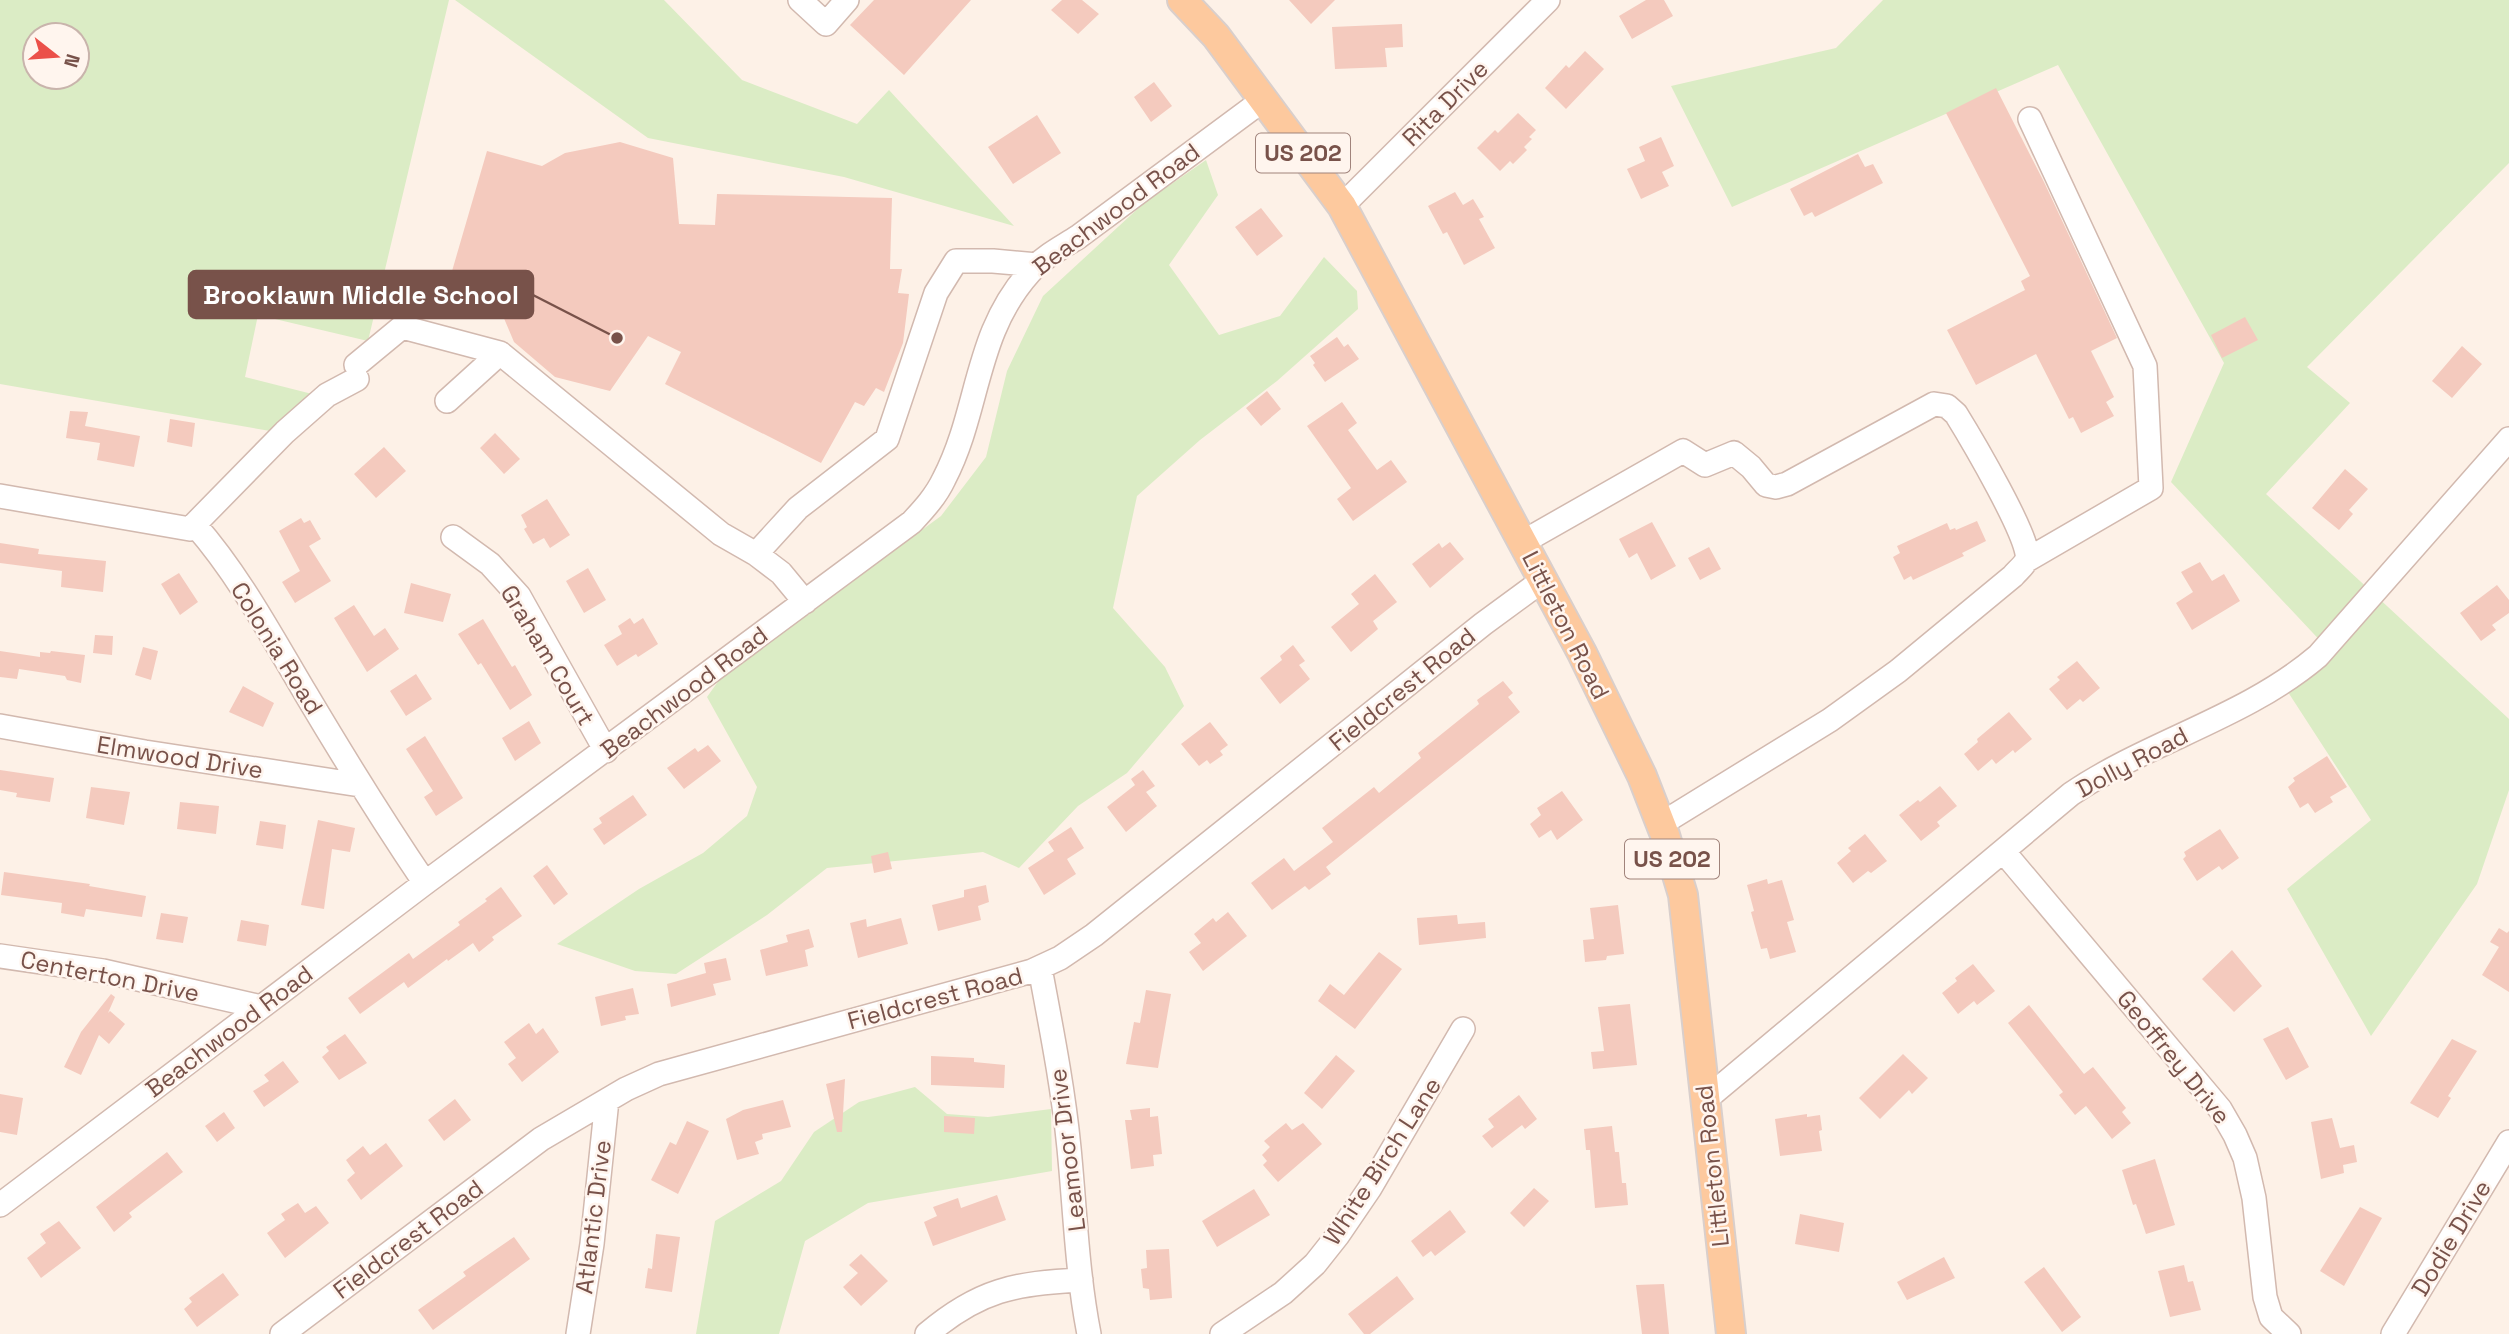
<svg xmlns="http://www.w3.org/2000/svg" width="2509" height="1334" font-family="'Space Grotesk',sans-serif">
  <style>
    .green { fill: #dbecc5; fill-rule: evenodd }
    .building { fill: #f4cabe }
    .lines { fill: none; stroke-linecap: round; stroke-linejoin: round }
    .minor-casing { stroke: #d2b9af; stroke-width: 26 }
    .major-casing { stroke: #d9cfcc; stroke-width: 32 }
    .minor { stroke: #fff; stroke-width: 23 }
    .major { stroke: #fdc99e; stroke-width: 28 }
    .labels { text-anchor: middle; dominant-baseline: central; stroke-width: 5; stroke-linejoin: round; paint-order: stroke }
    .shield { fill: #fff5ee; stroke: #a0837b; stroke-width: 2 }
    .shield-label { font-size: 23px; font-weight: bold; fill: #78524a }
    .street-label { font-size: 24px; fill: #78524a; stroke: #fff5ee }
    .leader { fill: none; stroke: #78524a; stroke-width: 2.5 }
    .callout-dot { fill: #78524a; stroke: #fff5ee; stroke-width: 2.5 }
    .callout { fill: #78524a; stroke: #78524a; stroke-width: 2.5 }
    .callout-label { font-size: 26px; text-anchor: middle; font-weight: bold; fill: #fff }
  </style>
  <rect width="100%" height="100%" fill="#fdf1e7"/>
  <path class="green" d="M0 0H449L368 341 258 315 245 377 324 397 282 433 0 384ZM35 35H77V77H35Z
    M455 0H664L742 80 857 124 889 90 1014 226 844 177 648 138Z
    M1883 0H2509V163L2307 367 2350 403 2266 494 2509 719V790L2477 884 2371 1036 2287 889 2371 820 2284 686 2327 648 2171 482 2224 363 2058 65 1732 207 1671 86 1836 48Z
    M1206 160 1218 195 1169 265 1219 335 1280 316 1324 257 1357 291 1358 309 1277 381 1200 440 1137 496 1113 608 1165 667 1184 706 1127 773 1078 806 1019 868 983 852 827 868 767 915 676 974 635 971 557 944 639 889 703 853 747 816 757 787 707 697 722 676 941 516 986 457 1007 371 1043 296 1144 203Z
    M915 1087 947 1114 988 1117 1051 1109 1052 1171 868 1203 805 1241 779 1334H696L715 1221 781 1181 814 1132 859 1102Z"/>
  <path class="building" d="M874 0H971L904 75 850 25Z
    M1062 0H1082L1099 14 1078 34 1051 10Z
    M1289 0H1335L1311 24Z
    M1646 0H1664L1673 16 1632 39 1619 16Z
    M1402 24 1403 47 1385 48 1387 67 1335 69 1332 27Z
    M1585 51 1604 69 1566 109 1545 88 1566 65 1569 68Z
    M1154 82 1172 106 1151 122 1134 97Z
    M1996 88 2044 182 2117 338 2091 351 2114 397 2106 402 2114 416 2081 433 2073 417 2069 419 2036 354 1976 385 1947 330 2025 290 2021 281 2030 276 1946 113Z
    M1518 113 1536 130 1529 137 1532 139 1524 147 1527 150 1513 164 1510 161 1500 171 1477 148 1495 130 1498 133Z
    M1037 115 1061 153 1013 184 988 147Z
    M1661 137 1674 166 1662 172 1669 186 1641 199 1627 169 1645 161 1639 147Z
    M620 142 673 158 679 224 715 225 717 194 892 198 890 269H902L898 293 909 294 903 343 884 392 876 388 864 406 855 402 821 463 665 384 681 352 648 336 610 391 555 377 514 342 503 316 443 302 487 151 542 166 565 153Z
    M1858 154 1865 167 1873 164 1883 183 1815 217 1812 212 1804 216 1790 189Z
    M1455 192 1463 205 1473 199 1484 217 1479 219 1495 248 1464 265 1447 232 1443 234 1428 206Z
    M1261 208 1283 236 1257 256 1235 227Z
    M2245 317 2258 340 2222 358 2211 335Z
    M1337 337 1344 347 1348 344 1359 359 1325 382 1313 365 1315 363 1310 356Z
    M2462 346 2482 364 2452 398 2432 381Z
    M1267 391 1281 409 1261 426 1246 408Z
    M1342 402 1357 423 1348 430 1377 470 1391 460 1407 482 1353 521 1337 499 1351 488 1307 426Z
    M70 411 88 412 85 426 140 436 134 467 97 460 100 443 66 438Z
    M170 419 195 423 192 447 167 442Z
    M495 433 520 459 504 474 480 448Z
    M384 447 406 471 376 498 354 474Z
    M2345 469 2368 489 2349 510 2353 514 2339 530 2312 508Z
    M547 499 570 535 550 548 544 538 533 544 524 529 527 527 521 515Z
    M301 518 304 523 310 520 321 539 309 546 331 581 295 603 282 582 300 571 279 531Z
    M1977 521 1986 541 1962 553 1964 556 1913 580 1911 576 1904 580 1893 557 1900 553 1897 546 1947 523 1950 530 1955 528 1956 530Z
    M1652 522 1676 566 1651 580 1637 553 1629 558 1619 539Z
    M1450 542 1464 559 1430 588 1412 564 1439 543 1442 548Z
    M0 543 39 549 38 554 106 561 103 592 61 587 62 571 0 563Z
    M1709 547 1721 569 1700 580 1688 558Z
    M2200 562 2212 581 2224 574 2240 601 2192 630 2176 603 2193 592 2181 572Z
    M588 568 606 600 584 613 566 581Z
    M179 573 198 602 180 615 161 584Z
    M1375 574 1397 602 1373 621 1378 629 1351 652 1331 627 1359 604 1351 594Z
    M411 583 451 594 443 622 404 613Z
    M2497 585 2509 600V613L2492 625 2496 630 2481 641 2460 613Z
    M354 605 374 636 385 628 399 649 367 672 334 618Z
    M630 618 634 624 643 618 658 644 638 657 636 654 617 666 604 645 622 634 618 626Z
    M483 619 512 667 515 665 532 695 510 710 481 663 478 665 458 634Z
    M95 635 113 636 112 655 93 653Z
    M1293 645 1305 661 1299 665 1310 679 1280 704 1260 678 1282 660 1280 656Z
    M143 647 158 651 151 680 135 675Z
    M0 651 40 657V652L50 653 51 651 85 655 81 683 67 680 65 676 19 669 17 679 0 677Z
    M2077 661 2100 688 2083 702 2080 699 2067 710 2049 689 2060 680 2057 677Z
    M416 674 432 699 406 716 390 691Z
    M1503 681 1513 693 1508 697 1520 712 1326 867 1331 874 1309 890 1305 886 1272 910 1251 883 1284 858 1294 871 1333 842 1322 828 1374 787 1379 793 1421 758 1418 753 1479 704 1477 700Z
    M243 686 274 703 263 727 229 712Z
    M2009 712 2032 739 2015 753 2013 750 1996 764 1992 759 1978 771 1964 754 1978 742 1977 739Z
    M529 721 541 743 515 761 502 738Z
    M1210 722 1228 745 1220 751 1223 755 1210 764 1207 760 1199 766 1181 744Z
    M425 736 463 798 436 816 424 797 433 791 406 749Z
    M708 745 721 761 684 789 667 768 695 748 698 752Z
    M2327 756 2347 787 2330 797 2333 802 2315 813 2308 803 2300 808 2288 787 2295 781 2293 778Z
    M0 770 54 778 50 802 16 797 17 793 0 790Z
    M1143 770 1155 786 1146 792 1157 806 1126 832 1107 807 1135 785 1131 779Z
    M1940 786 1957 806 1937 822 1940 826 1921 841 1899 815 1918 800 1920 802Z
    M91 787 130 792 124 825 86 818Z
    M1562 791 1583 820 1557 840 1551 830 1539 838 1530 824 1541 815 1537 808Z
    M633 795 647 815 604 845 593 829 602 823 599 818Z
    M180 802 219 806 216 834 177 829Z
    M318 820 355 828 350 852 332 849 324 909 301 905Z
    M260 821 286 825 283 849 256 845Z
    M1071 827 1084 848 1067 859 1076 874 1044 895 1028 868 1054 851 1048 842Z
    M2220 829 2239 858 2222 870 2219 866 2197 881 2183 859 2186 856 2184 852Z
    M1865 834 1887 861 1871 873 1868 871 1853 883 1837 863 1851 851 1848 848Z
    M888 852 892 869 874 873 871 856Z
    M547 865 568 894 554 905 533 876Z
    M4 872 90 884 89 886 146 896 142 917 86 909 84 917 61 913 62 903 1 895Z
    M1767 879 1768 884 1782 880 1794 920 1787 922 1796 952 1770 959 1767 948 1761 949 1751 912 1754 911 1747 885Z
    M986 885 989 902 978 906 981 920 938 931 932 905 964 897V890Z
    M501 887 522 916 492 937 494 940 479 952 473 943 448 961 447 959 408 988 404 982 360 1014 348 998 409 953 413 959 460 925 458 922 487 901 485 899Z
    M1618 905 1624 954 1607 956 1606 960 1585 962 1583 940 1594 939 1590 908Z
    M1228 912 1247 936 1203 971 1189 952 1201 943 1194 934 1213 918 1216 922Z
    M161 913 188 917 183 943 156 939Z
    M1457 915 1458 924 1485 922 1486 938 1419 945 1417 918Z
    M901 918 908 944 858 958 850 923 866 919 867 927Z
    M241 920 269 925 266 946 237 941Z
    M2499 928 2507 933 2509 931V992L2482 975 2499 947 2490 942Z
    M809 929 814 947 805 950 808 966 766 976 760 950 788 942 786 935Z
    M2232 950 2262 986 2234 1012 2202 979Z
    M1379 952 1402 969 1355 1029 1318 1001 1330 984 1344 995Z
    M726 958 731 980 713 984 716 995 671 1007 667 984 706 973 704 963Z
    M1973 964 1995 991 1977 1005 1974 1001 1958 1014 1942 993 1957 981 1955 978Z
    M633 988 639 1014 625 1016 626 1020 601 1026 595 997Z
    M1146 990 1171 994 1158 1068 1126 1064 1134 1022 1140 1023Z
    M111 994 115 997 108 1013 110 1011 125 1024 109 1044 99 1035 81 1075 64 1067 81 1032Z
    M1630 1004 1637 1065 1593 1069 1591 1052 1604 1051 1598 1007Z
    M2029 1005 2084 1074 2093 1067 2126 1108 2122 1112 2131 1123 2112 1139 2086 1106 2075 1115 2059 1095 2063 1092 2008 1023Z
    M529 1023 536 1034 543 1028 559 1052 522 1082 508 1064 516 1058 504 1042Z
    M2288 1027 2309 1067 2286 1080 2263 1039Z
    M345 1034 367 1063 339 1080 322 1057 329 1051 326 1047Z
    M2452 1039 2477 1051 2448 1096 2451 1098 2438 1118 2410 1103Z
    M1903 1054 1928 1078 1912 1094 1909 1090 1880 1119 1859 1098Z
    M1336 1055 1355 1071 1322 1109 1304 1093Z
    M931 1056 974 1058V1062L1005 1065 1004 1088 931 1085Z
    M283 1061 299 1082 264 1107 253 1091 269 1081 264 1075Z
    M845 1079 842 1132H837L826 1084Z
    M0 1094 23 1098 17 1135 0 1132Z
    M1519 1095 1537 1119 1525 1129 1522 1125 1492 1148 1482 1136 1494 1127 1488 1119Z
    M455 1099 471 1120 444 1141 428 1120Z
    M783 1100 791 1127 762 1134 763 1139 755 1142 759 1154 737 1160 726 1119 743 1110Z
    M1150 1108V1117L1158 1116 1162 1154 1153 1155 1154 1166 1131 1169 1125 1120H1132L1130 1110Z
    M224 1112 235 1128 217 1142 205 1126Z
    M1807 1114V1117L1820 1115 1822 1130 1819 1131 1822 1151 1780 1156 1775 1119Z
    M944 1116 975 1118 974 1134 944 1132Z
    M2332 1118 2340 1148 2354 1145 2357 1162 2343 1165 2344 1173 2321 1179 2311 1122Z
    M687 1121 709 1131 678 1194 651 1180 670 1142 676 1145Z
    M1286 1123 1292 1130 1303 1123 1322 1144 1278 1182 1263 1165 1267 1161 1262 1155 1270 1147 1264 1141Z
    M1612 1126 1615 1152H1619L1622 1183H1626L1628 1205 1595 1208 1590 1150H1586L1584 1129Z
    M386 1143 403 1166 361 1200 347 1180 355 1173 346 1160 363 1146 370 1155Z
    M167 1152 183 1172 129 1213 132 1217 114 1232 96 1207Z
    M2155 1159 2175 1225 2146 1234 2136 1204 2133 1205 2122 1170Z
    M1534 1188 1549 1201 1524 1227 1510 1213Z
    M1254 1189 1270 1215 1217 1247 1202 1221Z
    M997 1195 1006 1220 933 1246 924 1222 937 1216 933 1207 958 1198 961 1208Z
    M298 1203 305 1213 316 1206 329 1223 285 1258 267 1233 285 1220 281 1214Z
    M2360 1207 2382 1218 2344 1286 2320 1271Z
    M1450 1210 1466 1232 1435 1256 1431 1251 1423 1257 1411 1241Z
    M1800 1214 1844 1223 1839 1252 1795 1244Z
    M59 1221 81 1248 41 1278 27 1258 46 1243 40 1234Z
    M656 1234 680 1237 672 1292 645 1288 648 1268 652 1269Z
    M514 1237 530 1259 433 1330 418 1310 466 1276 463 1272Z
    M1169 1249 1172 1298 1150 1300 1149 1289 1143 1288 1141 1269 1147 1268 1146 1250Z
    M861 1254 888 1281 861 1306 843 1287 858 1273 849 1265Z
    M1944 1257 1955 1278 1907 1300 1897 1282Z
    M2184 1265 2188 1282 2193 1281 2201 1310 2170 1317 2158 1271Z
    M2044 1267 2081 1317 2062 1332 2024 1282Z
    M223 1273 239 1295 197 1327 184 1309 192 1302 189 1298Z
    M1397 1276 1414 1299 1370 1334H1364L1348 1314Z
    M1664 1284 1669 1334H1642L1636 1285Z"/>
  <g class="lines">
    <g class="minor-casing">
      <path id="minor" d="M800 0 826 24 847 0
        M1342 206 1548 0
        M356 365 402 327 500 353
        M447 401 500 353 721 534 756 554 781 573 805 602
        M0 496 190 529 285 432 327 395 357 379
        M195 525C239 575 272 637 306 694 344 758 383 821 425 883
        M453 537 490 564 519 596 606 751
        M1523 542 1683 451 1705 465 1734 453 1751 467 1766 485 1776 487 1787 484 1934 404 1947 406 1956 414C1969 435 2032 541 2027 559 2025 565 2017 571 2013 576L1898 671 1830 720 1661 824
        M756 554 798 508 887 439 936 293 956 261H993L1037 265
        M2027 560 2151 488 2145 366 2030 119
        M0 726 145 752 360 785
        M2003 851 2220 1109 2235 1135 2245 1158 2254 1198 2265 1297 2271 1317 2289 1334
        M0 956 103 971 261 1007
        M1040 968C1051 1027 1063 1087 1069 1148 1075 1209 1077 1273 1089 1334
        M1705 1100 2071 794C2149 741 2245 718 2318 656L2509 439
        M0 1205 425 883 912 522C924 509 936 496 944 479 980 410 974 334 1030 272 1043 257 1061 248 1078 237L1263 100
        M282 1334 541 1139 626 1089 659 1074 1032 971 1060 958 1094 935 1483 624 1543 580
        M578 1334 592 1244 607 1100
        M927 1334C979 1290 1015 1283 1081 1280
        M1222 1334 1283 1293 1315 1264 1338 1235 1370 1188 1463 1029
        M2393 1334 2509 1142"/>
    </g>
    <g class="major-casing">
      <path id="major" d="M1182 0 1216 36 1342 206 1582 653 1642 776 1665 835 1683 895 1731 1334"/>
    </g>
    <use href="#minor" class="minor"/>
    <use href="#major" class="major"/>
  </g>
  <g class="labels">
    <g class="shield">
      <rect x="1256" y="133.5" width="94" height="39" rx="5"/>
      <rect x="1625" y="839.5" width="94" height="39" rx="5"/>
    </g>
    <g class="shield-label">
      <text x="1303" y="153">US 202</text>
      <text x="1672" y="859">US 202</text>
    </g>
    <g class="street-label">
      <text transform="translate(1445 103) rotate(-45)">Rita Drive</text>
      <text transform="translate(1116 209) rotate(-37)">Beachwood Road</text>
      <text transform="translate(1566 625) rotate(63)">Littleton Road</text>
      <text transform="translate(277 648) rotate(58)">Colonia Road</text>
      <text transform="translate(548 655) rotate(59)">Graham Court</text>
      <text transform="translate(1402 689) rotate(-39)">Fieldcrest Road</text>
      <text transform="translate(684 692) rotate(-37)">Beachwood Road</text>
      <text transform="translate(180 757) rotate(9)">Elmwood Drive</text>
      <text transform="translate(2132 762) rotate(-28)">Dolly Road</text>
      <text transform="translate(110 976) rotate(11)">Centerton Drive</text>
      <text transform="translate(935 998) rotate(-15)">Fieldcrest Road</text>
      <text transform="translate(229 1031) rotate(-37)">Beachwood Road</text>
      <text transform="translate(2174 1057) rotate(51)">Geoffrey Drive</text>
      <text transform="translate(1067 1150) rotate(-97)">Leamoor Drive</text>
      <text transform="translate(1382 1161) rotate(-57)">White Birch Lane</text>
      <text transform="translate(1712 1166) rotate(-96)">Littleton Road</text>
      <text transform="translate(593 1217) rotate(-83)">Atlantic Drive</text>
      <text transform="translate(2451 1238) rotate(-59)">Dodie Drive</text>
      <text transform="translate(408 1239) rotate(-37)">Fieldcrest Road</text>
    </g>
  </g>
  <path class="leader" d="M617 338L533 295"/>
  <circle class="callout-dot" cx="617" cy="338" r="7"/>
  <rect class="callout" x="189" y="271" width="344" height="47" rx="7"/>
  <g class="callout-label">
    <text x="361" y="304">Brooklawn Middle School</text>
  </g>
  <g transform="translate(56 56) rotate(107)"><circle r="33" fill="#fff5ee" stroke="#c9b4ac" stroke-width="2"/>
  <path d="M0-5L12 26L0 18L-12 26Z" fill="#eb5049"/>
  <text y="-10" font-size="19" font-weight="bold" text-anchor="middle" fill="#78524a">N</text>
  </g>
</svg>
